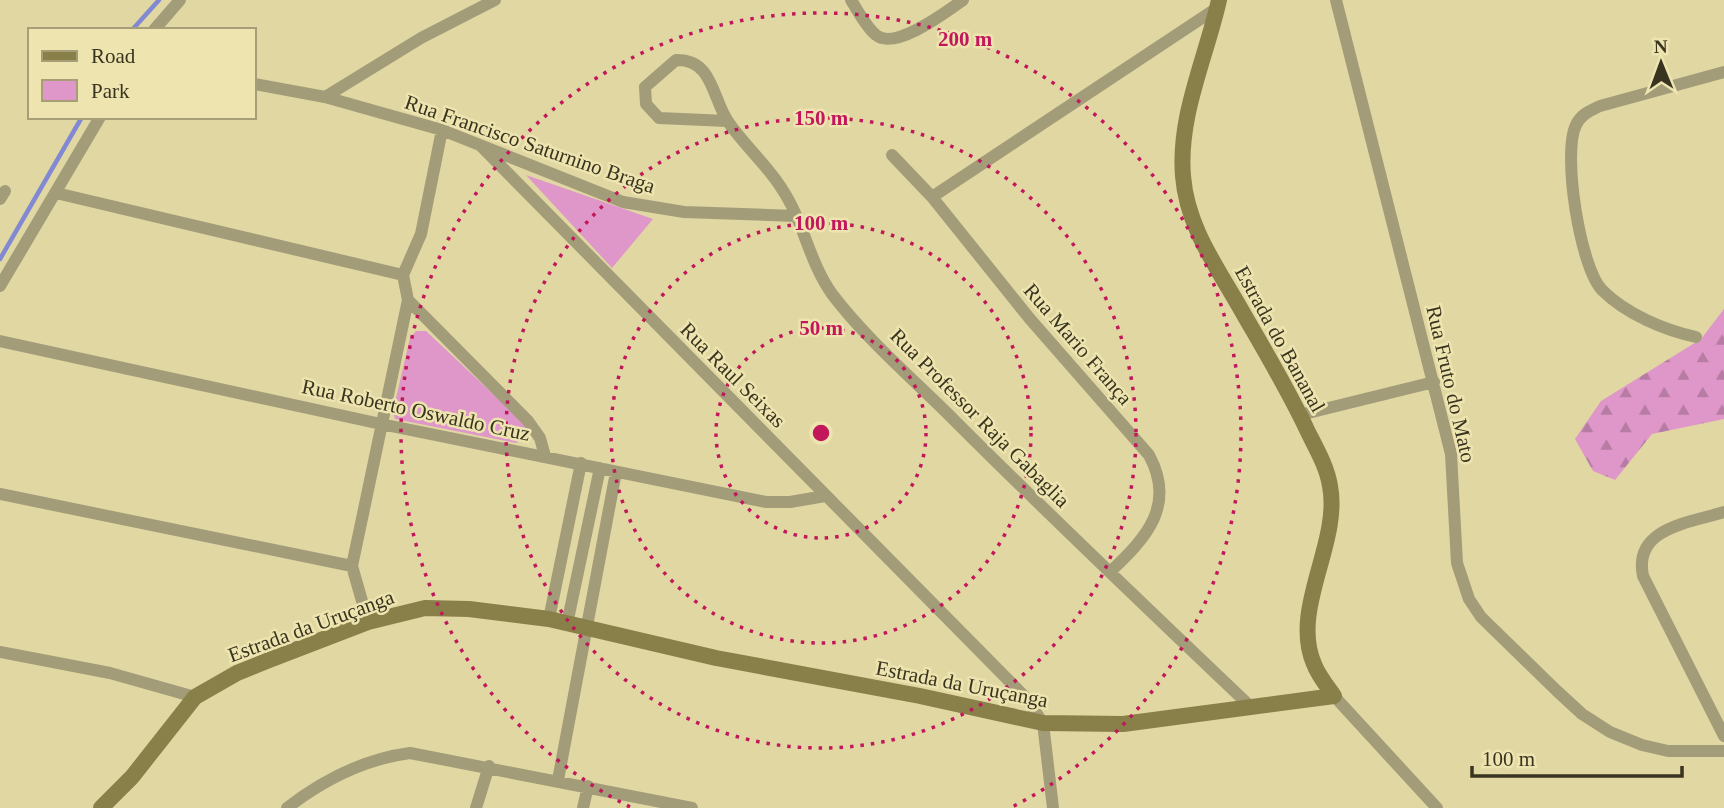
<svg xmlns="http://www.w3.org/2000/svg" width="1724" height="808" font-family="Georgia,serif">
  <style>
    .green { fill: #df97c9 }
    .forest { fill: url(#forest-firs) }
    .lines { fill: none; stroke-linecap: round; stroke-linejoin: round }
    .stream { stroke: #8289d3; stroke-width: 4.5 }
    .street { stroke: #a29c79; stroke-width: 12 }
    .secondary { stroke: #897f49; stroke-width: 16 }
    .ring { fill: none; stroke: #c2185b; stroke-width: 3.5; stroke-dasharray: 3.5 7 }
    .labels { text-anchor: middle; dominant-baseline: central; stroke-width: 5; stroke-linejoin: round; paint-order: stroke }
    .street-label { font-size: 21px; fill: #38341f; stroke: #eee4b0 }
    .centre { fill: #c2185b; stroke: #eee4b0; stroke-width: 3.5 }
    .ring-label { font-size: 21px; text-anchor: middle; font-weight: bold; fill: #c2185b; stroke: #eee4b0; stroke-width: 5; stroke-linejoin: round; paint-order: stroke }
  </style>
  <defs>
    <pattern id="forest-firs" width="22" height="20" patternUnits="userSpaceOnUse" patternTransform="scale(1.75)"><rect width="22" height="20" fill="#df97c9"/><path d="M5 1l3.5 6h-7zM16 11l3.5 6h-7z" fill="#b67ca3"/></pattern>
  </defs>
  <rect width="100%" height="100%" fill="#e1d7a3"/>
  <path class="green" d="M526 175 653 219 612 268Z
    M416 331H426L526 425 528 438 516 443 395 419 393 411 410 338Z"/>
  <path class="forest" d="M1724 309V419L1652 434 1615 480 1593 471 1575 439 1601 401 1701 339Z"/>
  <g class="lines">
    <path class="stream" d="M132 30 159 0
      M0 259 82 117"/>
    <path class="street" d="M851 0C858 11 866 27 876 35 895 51 946 12 963 0
      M1336 0 1451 454 1457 563 1469 599 1481 617 1557 691 1582 714 1610 732 1642 745 1668 751H1724
      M154 30 180 0
      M254 84 325 97 442 130 623 202 684 212 796 216
      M325 97 421 38 495 0
      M727 121 659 118 646 104 645 87 676 60C714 59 712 100 729 123 745 146 767 165 782 189 804 222 809 262 832 294 867 340 913 379 954 420 1051 517 1151 612 1251 707
      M481 146 1027 699 1043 723 1053 808
      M892 155 932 197 1030 319 1149 455C1176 505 1147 537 1111 571
      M56 193 403 275
      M932 197 1217 8
      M0 199 5 191
      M0 286 100 117
      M408 300 528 421 540 438 545 456
      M1696 337C1664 330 1626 314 1602 290 1580 267 1562 153 1576 125 1581 114 1590 111 1600 106L1724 72
      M0 341 381 424 766 502H790L825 496
      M1300 415 1434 382
      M0 494 352 566
      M1724 512C1689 523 1633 528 1643 576L1724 736
      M549 619 581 463
      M368 622 352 566 408 300 403 275 421 234 442 130
      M567 624 600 468
      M0 652 110 673 195 697
      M1334 696 1437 808
      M558 780 616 472
      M287 808C323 780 365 759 410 753L692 808
      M476 808 489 766
      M583 808 588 786"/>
    <path class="secondary" d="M101 808 132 777 195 697 237 673 269 660 368 622 425 608 469 609 549 619 716 658 920 696 1043 723 1123 724 1334 696C1327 686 1318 675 1314 664 1290 609 1341 543 1330 486 1327 467 1317 450 1308 432 1288 389 1263 348 1239 306 1215 264 1187 226 1183 176 1178 116 1206 58 1219 0"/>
  </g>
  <g class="ring">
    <circle cx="821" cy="433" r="105"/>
    <circle cx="821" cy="433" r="210"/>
    <circle cx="821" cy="433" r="315"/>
    <path d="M630 807A420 420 0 1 1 1012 807"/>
  </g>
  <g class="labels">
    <g class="street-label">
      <text transform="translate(530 144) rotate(19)">Rua Francisco Saturnino Braga</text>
      <text transform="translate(1280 339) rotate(61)">Estrada do Bananal</text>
      <text transform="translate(1078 344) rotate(49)">Rua Mario França</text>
      <text transform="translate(733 375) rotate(45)">Rua Raul Seixas</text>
      <text transform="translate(1451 384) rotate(77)">Rua Fruto do Mato</text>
      <text transform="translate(416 410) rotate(12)">Rua Roberto Oswaldo Cruz</text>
      <text transform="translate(980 418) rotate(45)">Rua Professor Raja Gabaglia</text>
      <text transform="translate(311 626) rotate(-20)">Estrada da Uruçanga</text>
      <text transform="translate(962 684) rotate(11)">Estrada da Uruçanga</text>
    </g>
  </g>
  <circle cx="821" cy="433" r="10" class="centre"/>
  <g class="ring-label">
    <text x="965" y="46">200 m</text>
    <text x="821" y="125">150 m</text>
    <text x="821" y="230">100 m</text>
    <text x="821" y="335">50 m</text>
  </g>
  <rect x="28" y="28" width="228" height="91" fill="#eee4b0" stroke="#a59e76" stroke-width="2"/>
  <rect x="42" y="51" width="35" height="10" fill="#897f49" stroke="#a59e76" stroke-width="2"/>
  <text x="91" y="63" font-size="21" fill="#38341f">Road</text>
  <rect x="42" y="80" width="35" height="21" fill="#df97c9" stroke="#a59e76" stroke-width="2"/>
  <text x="91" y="98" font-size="21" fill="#38341f">Park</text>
  <g transform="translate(1661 63) rotate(359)" stroke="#eee4b0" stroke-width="5" paint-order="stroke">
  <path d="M0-5L12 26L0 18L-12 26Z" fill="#38341f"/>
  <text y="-10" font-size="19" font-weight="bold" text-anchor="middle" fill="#38341f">N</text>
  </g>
  <path d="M1472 766v10h210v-10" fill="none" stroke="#38341f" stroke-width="3.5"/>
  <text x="1482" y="766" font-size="21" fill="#38341f" stroke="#eee4b0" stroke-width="5" paint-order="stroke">100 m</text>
</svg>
